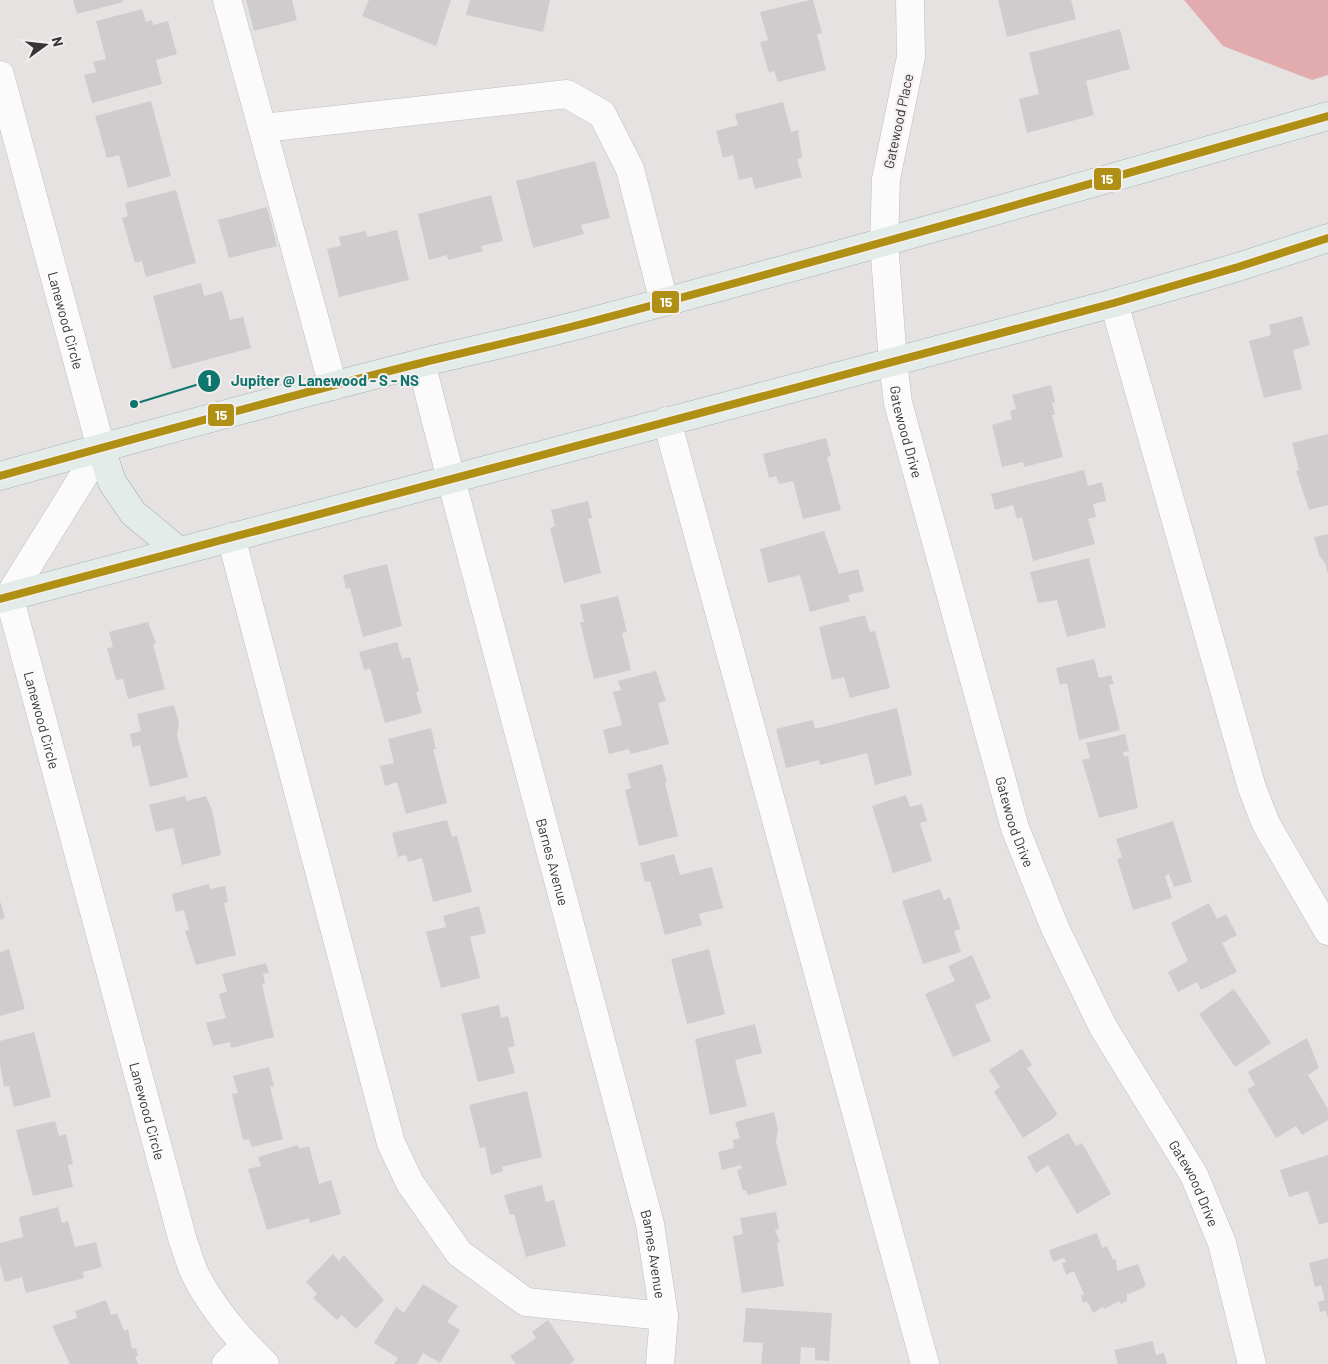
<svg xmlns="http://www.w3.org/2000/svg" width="1328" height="1364" font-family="Barlow,sans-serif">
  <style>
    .forest { fill: #e2abae }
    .building { fill: #cecccc }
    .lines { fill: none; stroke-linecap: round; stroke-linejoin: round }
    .minor-casing { stroke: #c0bebe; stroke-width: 29 }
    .major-casing { stroke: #a5b2af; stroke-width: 29 }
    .minor { stroke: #fbfbfb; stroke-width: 28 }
    .major { stroke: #e4ecea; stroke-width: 28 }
    .bus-1-casing { stroke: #f4eeee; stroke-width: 11 }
    .bus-1 { stroke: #af9015; stroke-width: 8 }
    .labels { text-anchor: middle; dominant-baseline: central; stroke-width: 4; stroke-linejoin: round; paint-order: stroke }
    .street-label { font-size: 14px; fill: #373535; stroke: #f4eeee }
    .leader { fill: none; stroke: #0f766e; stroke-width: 2 }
    .callout-dot { fill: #0f766e; stroke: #f4eeee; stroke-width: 2 }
    .mark-label { font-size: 15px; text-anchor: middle; font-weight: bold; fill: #fff }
    .callout-label { font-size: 15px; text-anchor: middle; font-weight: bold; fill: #0f766e; stroke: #f4eeee; stroke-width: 4; stroke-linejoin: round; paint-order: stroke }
    .line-badge { stroke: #f4eeee; stroke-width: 2 }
    .badge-label { font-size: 14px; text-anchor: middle; font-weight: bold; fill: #fff }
  </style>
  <rect width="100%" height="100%" fill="#e6e2e2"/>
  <path class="forest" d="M1184 0H1328V75L1312 80 1223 46Z"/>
  <path class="building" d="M73 0H123V2L77 14Z
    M246 0H292L297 20 254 31Z
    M369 0H451L436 46 362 16Z
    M470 0H550L543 32 466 15Z
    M810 0H813L822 33 817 34 826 70 778 82 774 71 769 73 760 42 768 40 760 12Z
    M998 0H1071L1076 19 1007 37Z
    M142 9 146 22 152 20 153 25 168 21 177 54 156 60 162 84 92 103 84 75 96 72 93 62 106 59 96 21Z
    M1120 29 1130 69 1086 81 1094 115 1027 133 1019 99 1039 94 1029 53Z
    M151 101 171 176 128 188 119 155 107 158 95 116Z
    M783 102 791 132 798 130 802 158 797 159 802 177 755 189 752 177 739 180 733 155 723 158 716 131 738 125 735 114Z
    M595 161 610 218 581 225 584 234 533 248 516 181Z
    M176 190 196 263 146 277 142 261 135 263 122 218 128 216 125 203Z
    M491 195 503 241 481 246 483 251 448 260 447 255 429 260 418 214Z
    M267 207 277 246 229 258 218 220Z
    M397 230 409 280 339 297 327 249 341 246 339 237 366 231 367 237Z
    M201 283 204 296 222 291 230 320 243 317 251 348 172 369 153 296Z
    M1302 316 1310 345 1293 350 1302 389 1264 398 1249 341 1271 335 1269 325Z
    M1051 385 1055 402 1052 403 1055 415H1052L1063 457 1024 467 1023 462 1002 467 992 425 1012 419 1010 411 1016 409 1012 395Z
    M1328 434V505L1309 510 1296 471 1299 470 1292 443Z
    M826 438 831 456 827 457 841 510 803 519 793 481 779 484 776 476 769 478 763 454Z
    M1084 470 1088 486 1102 482 1106 501 1093 504 1096 517 1088 519 1095 544 1033 561 1022 517 1017 519 1013 505 995 510 991 494Z
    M588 501 592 518 588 519 601 573 564 583 550 528 555 526 551 510Z
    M824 531 839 574 858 569 864 591 848 595 850 601 810 612 800 575 768 583 760 549Z
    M1328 534V571L1327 572 1326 565 1319 555 1314 537Z
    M1089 558 1106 627 1067 637 1057 600 1038 603 1030 572Z
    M387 564 402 626 363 637 350 588 346 589 343 575Z
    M618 596 627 632 622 633 631 670 594 679 580 622H584L580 605Z
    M865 615 870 632 875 631 890 688 850 698 844 677 832 680 819 627Z
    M148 622 156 643 153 644 165 689 128 699 123 679 116 680 107 648 113 647 109 632Z
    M397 642 402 659 410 657 419 691 416 692 422 713 385 723 370 668 364 670 359 652Z
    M1094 659 1099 678 1111 675 1114 684 1109 685 1120 730 1079 740 1067 683 1060 685 1056 668Z
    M656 671 666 701 658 703 669 744 631 754 629 749 609 754 603 730 622 725 613 692 621 690 618 681Z
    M174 705 179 723 177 735 188 777 150 787 140 745 133 747 130 734 141 731 137 714Z
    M897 708 912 775 875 785 867 753 820 765 819 760 786 768 776 729 813 720 815 729Z
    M431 728 436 749H433L447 803 406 814 397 782 385 786 380 766 394 763 388 739Z
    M1125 734 1129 751 1123 752 1124 757 1128 756 1138 808 1099 818 1082 760 1090 758 1086 743Z
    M662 764 667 782 665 783 678 836 639 846 625 790 631 788 627 774Z
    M906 795 910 807 922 804 927 821 920 823 932 861 893 873 872 806Z
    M185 796 187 801 206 796 212 810 221 855 182 865 173 828 156 832 149 805Z
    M447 820 452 837 457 836 472 892 433 902 422 858 408 862 406 855 398 857 392 833Z
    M1173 821 1192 882 1174 887 1169 874 1165 876 1172 898 1133 910 1117 859 1122 857 1116 839Z
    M674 854 680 875 712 867 723 908 699 914 702 925 665 935 650 881 645 882 640 863Z
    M209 884 210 889 225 886 228 902 224 903 236 955 196 965 185 931 189 930 184 910 176 912 172 894Z
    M940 889 944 900 950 897 960 929 954 931 961 952 923 964 902 901Z
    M0 901 5 918 0 920Z
    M1209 903 1217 919 1226 914 1237 935 1222 943 1237 972 1201 990 1197 982 1178 992 1168 972 1188 961 1171 923Z
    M479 906 486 933 470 937 480 978 441 988 426 932 446 927 443 916Z
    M9 949 25 1009 0 1016V952Z
    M709 949 725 1014 687 1024 671 959Z
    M972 955 991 998 975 1005 991 1041 953 1057 925 994 955 981 948 966Z
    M266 963 269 973 263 974 265 983 262 984 274 1037 231 1048 230 1042 213 1046 206 1023 226 1018 219 994 227 992 222 974Z
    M1234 989 1271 1043 1235 1067 1199 1014Z
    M499 1005 501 1018 508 1016 515 1046 508 1048 515 1073 478 1082 461 1014Z
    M755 1024 762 1053 735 1060 747 1106 710 1115 695 1039Z
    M34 1032 51 1097 14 1107 9 1086 4 1087 0 1063V1041Z
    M1307 1038 1319 1068 1308 1075 1328 1109V1120L1302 1135 1296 1126 1276 1138 1247 1089 1255 1085 1248 1072Z
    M1022 1049 1032 1065 1027 1068 1057 1113 1054 1118 1023 1138 994 1092 1000 1087 989 1070Z
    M269 1067 274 1086 270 1087 283 1139 252 1147 249 1139 243 1140 232 1094 238 1093 233 1076Z
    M527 1091 542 1157 502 1167 503 1171 491 1175 485 1147 480 1148 469 1105Z
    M774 1112 778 1129 776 1142 787 1185 748 1195 746 1190 743 1191 737 1170 742 1168 741 1165 722 1170 718 1152 734 1148 733 1140 740 1138 735 1122Z
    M55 1121 59 1136 66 1134 73 1164 68 1165 73 1187 33 1196 16 1130Z
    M1068 1133 1076 1146 1082 1143 1111 1194 1077 1214 1048 1165 1036 1173 1027 1157Z
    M298 1145 299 1149 309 1146 319 1184 331 1180 341 1214 310 1223 309 1218 267 1230 248 1169 261 1166 258 1157Z
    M1328 1155V1222L1319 1225 1308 1191 1289 1197 1280 1170Z
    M542 1185 546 1202 554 1200 566 1246 526 1257 514 1214 510 1215 504 1195Z
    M58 1207 62 1223 68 1221 75 1247 96 1242 102 1267 83 1272 84 1278 26 1293 22 1277 5 1282 0 1264V1243L23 1237 19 1217Z
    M776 1212 779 1229 775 1230 780 1242 777 1243 784 1286 742 1293 733 1236 743 1234 740 1218Z
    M1097 1233 1102 1248 1107 1246 1113 1260 1116 1259 1117 1271 1138 1264 1146 1286 1129 1294 1127 1293V1301L1120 1304V1301L1104 1309 1103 1307 1093 1313 1087 1301 1083 1303 1081 1296 1084 1294 1074 1271 1066 1275 1062 1263 1066 1262 1064 1258 1053 1262 1049 1250Z
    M333 1254 339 1261 344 1255 384 1300 356 1329 342 1315 337 1320 313 1298 317 1294 306 1282Z
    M1328 1258V1316L1327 1317 1326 1311 1320 1312 1318 1302 1325 1300 1321 1285 1315 1287 1309 1263Z
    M423 1284 458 1306 447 1322 460 1330 440 1363 423 1353 417 1364H394L398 1358 374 1343 396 1307 404 1313Z
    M106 1300 111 1315 117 1313 124 1331 128 1329 132 1349 136 1348 138 1356 135 1357 138 1364H70L52 1326 77 1318 75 1311Z
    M746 1308 832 1313 829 1361 815 1360V1348L801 1347 800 1364H761L763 1343 743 1342Z
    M548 1320 575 1360 570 1364H516L510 1356 536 1338 532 1332Z
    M1153 1341 1156 1355 1164 1353 1167 1364H1118L1114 1350Z"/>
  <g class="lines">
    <g class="minor-casing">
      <g id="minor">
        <path d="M227 0 333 386"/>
        <path id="s1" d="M910 0 911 57 886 179 884 242 893 362 898 403 1015 828 1055 928 1103 1027 1194 1175 1222 1243 1252 1364"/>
        <path id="s2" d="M0 75 101 448 9 596 183 1241C187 1251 190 1264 195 1274 212 1308 238 1338 265 1364"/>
        <path d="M263 128 567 94 602 114 630 169 664 302"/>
        <path d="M1114 303 1252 788 1266 824 1328 931"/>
        <path id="s3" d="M421 363 451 479 650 1224 664 1316 660 1364"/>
        <path d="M667 421 925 1364"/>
        <path d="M231 537 391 1143 410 1183 459 1253 526 1302 664 1316"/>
        <path d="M226 1364 246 1345"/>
      </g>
    </g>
    <g class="major-casing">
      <path id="major" d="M101 448 112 482 133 513 179 551
        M0 476C140 437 280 399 421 363 474 350 529 338 582 324 832 258 1080 187 1328 116
        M0 599 1114 303 1238 267 1328 238"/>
    </g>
    <use href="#minor" class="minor"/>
    <use href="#major" class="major"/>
    <g class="bus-1-casing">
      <path id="bus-1" d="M0 476C140 437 280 398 421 363 474 350 528 338 582 324 832 258 1080 187 1328 116
        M0 599 1114 303 1238 267 1328 238"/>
    </g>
    <use href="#bus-1" class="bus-1"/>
  </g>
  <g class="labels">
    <g class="street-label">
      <text transform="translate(898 121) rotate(-78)">Gatewood Place</text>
      <text stroke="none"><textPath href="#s2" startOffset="254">Lanewood Circle</textPath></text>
      <text stroke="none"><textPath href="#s1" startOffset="436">Gatewood Drive</textPath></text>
      <text stroke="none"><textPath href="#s2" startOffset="689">Lanewood Circle</textPath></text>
      <text stroke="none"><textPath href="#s1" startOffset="841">Gatewood Drive</textPath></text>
      <text stroke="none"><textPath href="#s3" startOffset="516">Barnes Avenue</textPath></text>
      <text stroke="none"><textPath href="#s2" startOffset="1094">Lanewood Circle</textPath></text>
      <text stroke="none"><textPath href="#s1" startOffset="1246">Gatewood Drive</textPath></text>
      <text stroke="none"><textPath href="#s3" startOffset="921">Barnes Avenue</textPath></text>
    </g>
  </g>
  <path class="leader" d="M134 404L209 381"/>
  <g class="callout-dot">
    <circle cx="134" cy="404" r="5"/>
    <circle cx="209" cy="381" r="12"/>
  </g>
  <g class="mark-label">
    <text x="209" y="386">1</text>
  </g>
  <g class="callout-label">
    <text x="325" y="386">Jupiter @ Lanewood - S - NS</text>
  </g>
  <g class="line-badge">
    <rect x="1093" y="167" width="29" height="24" rx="5" fill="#af9015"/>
    <rect x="651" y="290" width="29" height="24" rx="5" fill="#af9015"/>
    <rect x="207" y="403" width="28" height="24" rx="5" fill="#af9015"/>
  </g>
  <g class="badge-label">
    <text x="1107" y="184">15</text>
    <text x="666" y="307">15</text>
    <text x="221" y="420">15</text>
  </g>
  <g transform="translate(45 45) rotate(75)" stroke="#f4eeee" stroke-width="4" paint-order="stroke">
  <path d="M0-4L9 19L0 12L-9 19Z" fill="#373535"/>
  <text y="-8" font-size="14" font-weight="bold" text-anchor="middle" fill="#373535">N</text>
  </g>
</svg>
